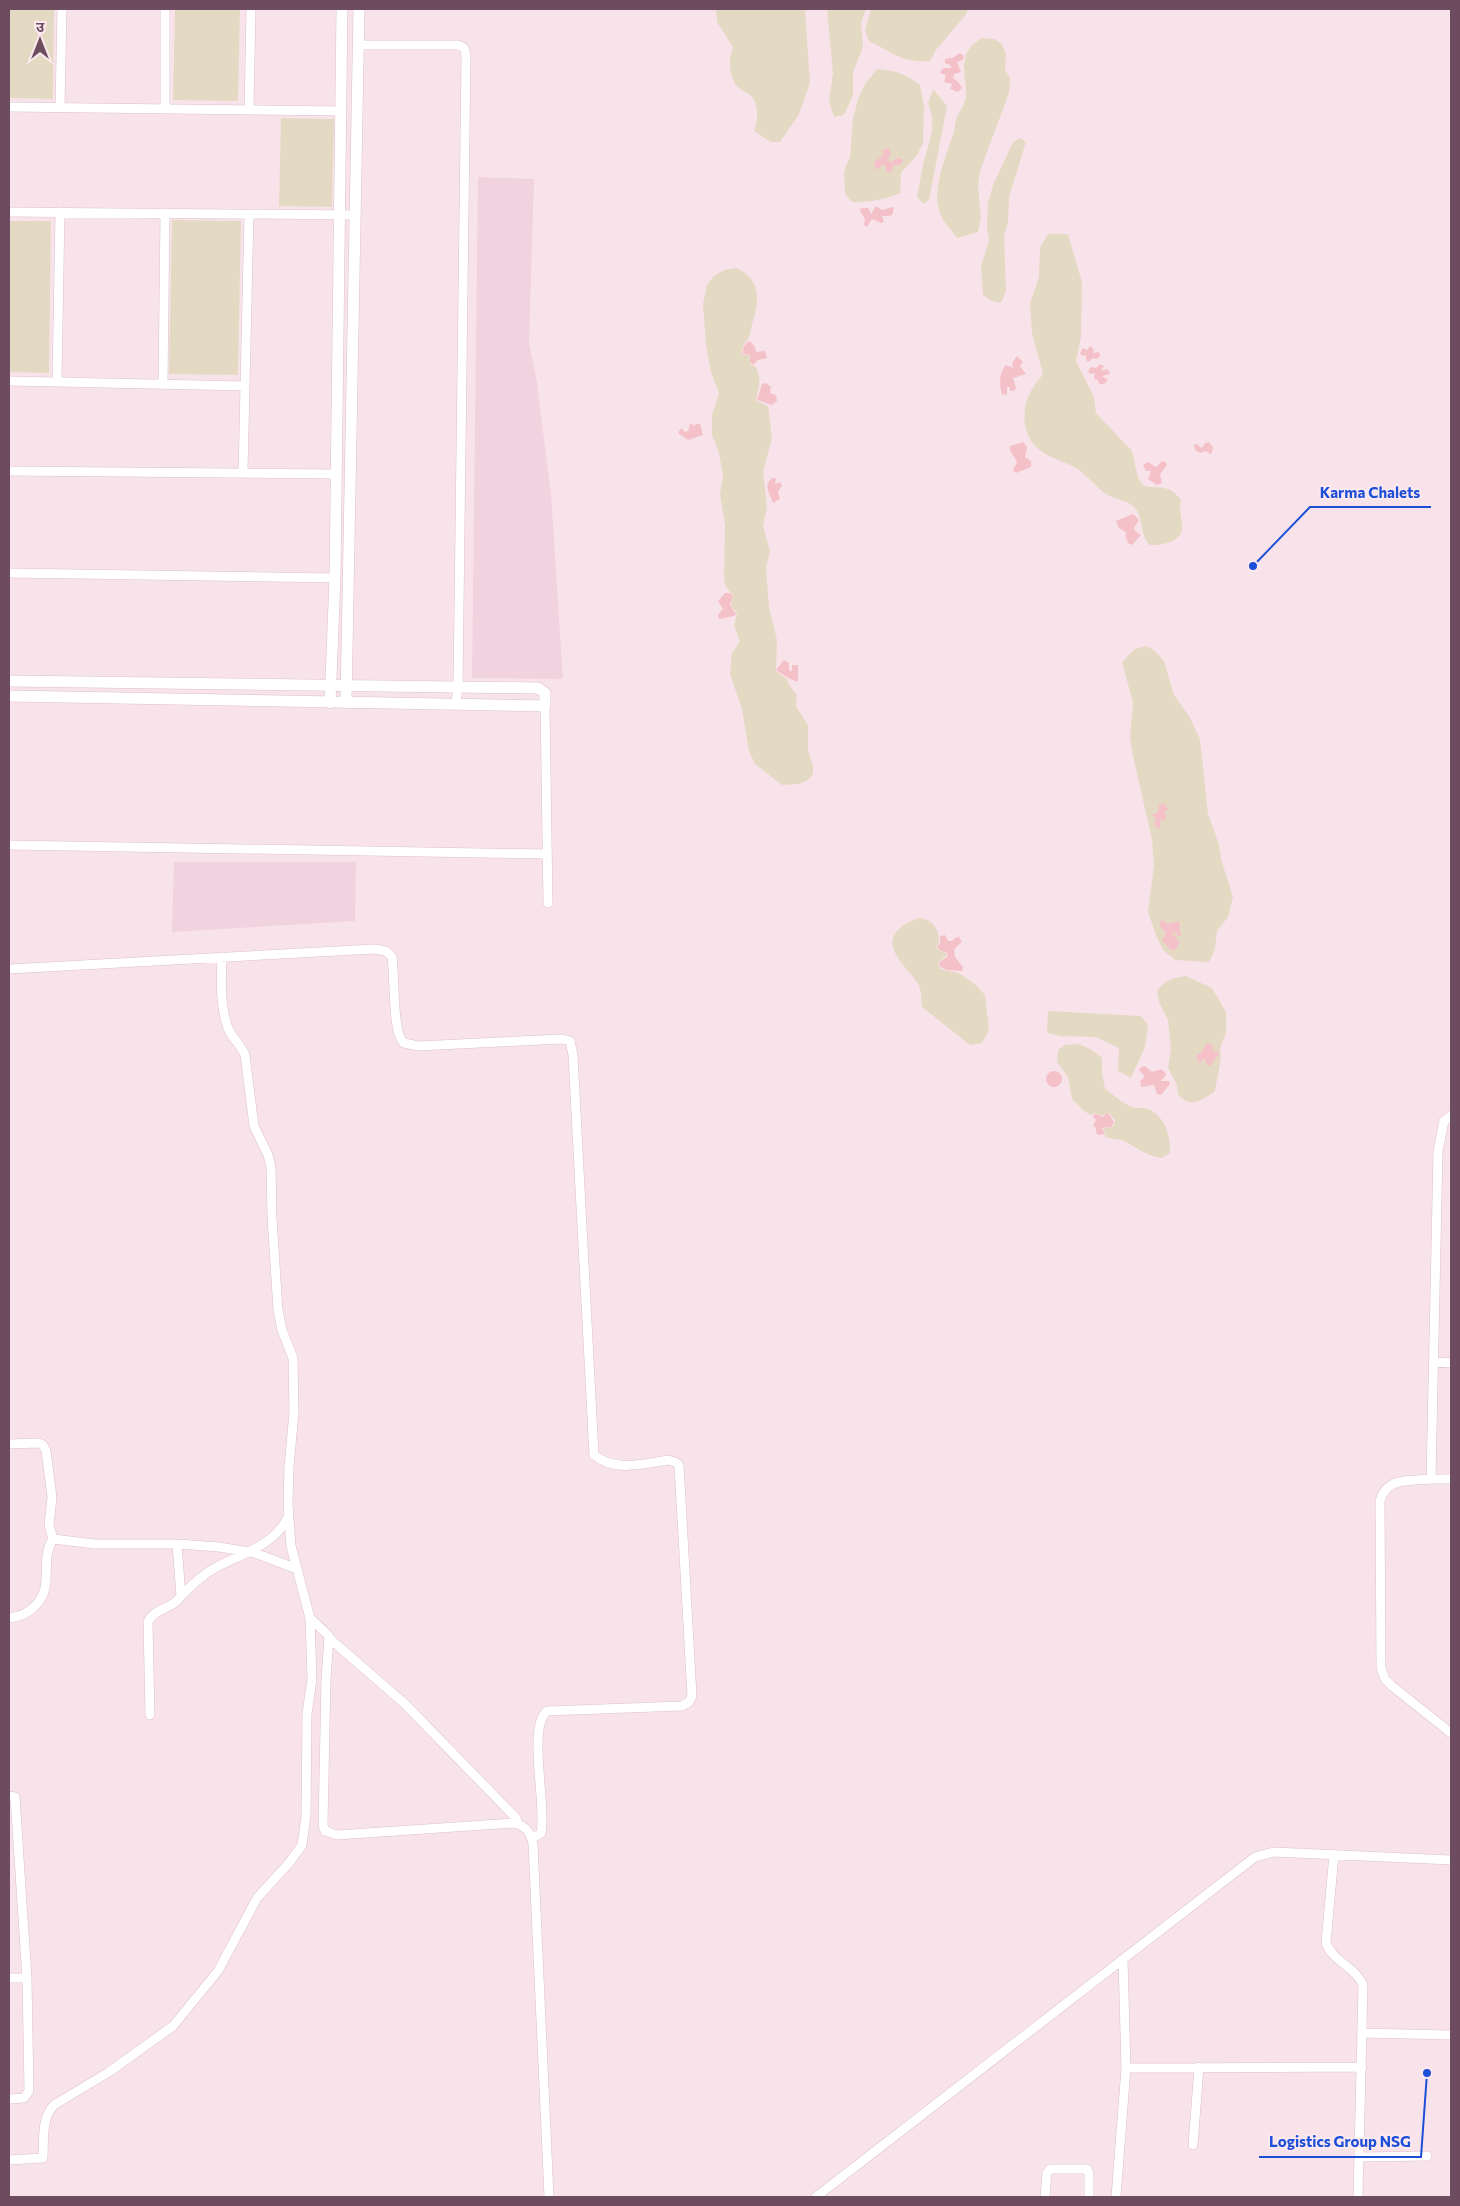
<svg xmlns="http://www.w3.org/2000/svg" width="1460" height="2206" font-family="Commissioner,'Noto Sans Devanagari',sans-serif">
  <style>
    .residential { fill: #f0d3de }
    .green { fill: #e4dac4 }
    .sand { fill: #f5c1c9 }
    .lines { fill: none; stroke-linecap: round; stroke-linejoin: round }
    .minor-casing { stroke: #dcc0cd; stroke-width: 10 }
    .tertiary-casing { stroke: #dcc0cd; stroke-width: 12 }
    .minor { stroke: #fff; stroke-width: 9 }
    .tertiary { stroke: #fff; stroke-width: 11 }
    .leader { fill: none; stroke: #1d4ed8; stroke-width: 2 }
    .callout-dot { fill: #1d4ed8; stroke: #fce9ef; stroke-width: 2 }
    .callout-label { font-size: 15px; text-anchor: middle; font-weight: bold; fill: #1d4ed8; stroke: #fce9ef; stroke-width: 4; stroke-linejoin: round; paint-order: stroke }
  </style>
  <rect width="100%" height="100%" fill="#f9e3ea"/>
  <path class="residential" d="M478 177 534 179 529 342 537 383 551 494 563 679 472 678Z
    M174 862H356L355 921 172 932Z"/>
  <path class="green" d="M9 9H54L53 99 9 98Z
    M175 9H240L238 101 173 100Z
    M716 9H805L810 83 799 114 780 142H771L754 131C758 122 759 106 752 97 748 92 740 91 736 85 729 74 728 59 733 47L717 22Z
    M827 9H866L861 23 863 47 853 72V95L844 115 834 117 829 101 833 73Z
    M871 9H967V13L936 50 930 61C901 63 894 53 869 41L865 30Z
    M981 38 994 39 1002 44 1006 54 1005 69 1010 79 1009 93 980 171 978 185 981 218 978 232 957 238C950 228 940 219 938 206 934 184 947 152 954 132 955 127 955 122 957 117 960 110 965 105 966 96 967 82 961 71 966 55 969 47 975 43 981 38Z
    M877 69C894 70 906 74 920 85L924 106 923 143 917 155 901 173 900 193C887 199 866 203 852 202L845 194 844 174 846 165 850 158 853 118 858 99 865 84Z
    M933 89 947 106 929 200 924 204 917 197C919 186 921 176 923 165 928 144 938 125 928 104Z
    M281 118 334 119 332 207 279 206Z
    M1020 138 1026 142 1009 197 1008 223 1004 235 1006 291 1001 303 992 301 983 295 981 266 989 241 987 226 988 203 993 185 1013 142Z
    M172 220 241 221 238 375 169 374Z
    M9 221H51L49 373 9 372Z
    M1048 234H1068L1082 282 1081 337 1076 361 1094 397 1096 413 1132 451 1138 478 1144 486C1162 489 1169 484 1181 500 1179 512 1181 513 1182 524 1185 541 1163 546 1150 545 1138 533 1145 516 1132 505 1126 501 1115 499 1108 495 1096 488 1089 477 1079 470 1068 462 1053 460 1041 451 1023 438 1020 412 1030 393 1033 386 1039 380 1043 374L1032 333 1030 304 1039 277 1040 248Z
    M736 268C761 278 760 302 752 324 751 329 750 335 748 339 745 344 742 346 742 353L743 355H749L751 365 755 366C763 379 758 387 756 401L768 406 772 439 763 471 767 507 763 526 770 551 766 568 769 607 777 640 776 671 787 679 789 685 797 695 796 706 808 725V751L813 766V774L808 780 799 784 782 785 755 764 749 751 742 709 730 674 732 653 740 641 734 626 737 613 731 606 733 596 725 585 724 575 725 526 720 494 723 476 719 453 712 435V415L719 393 711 372 706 345 703 304 707 285 714 276 724 270Z
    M1146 646 1154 650 1164 661 1174 695 1189 716 1200 739 1208 814 1219 844 1221 859 1233 897 1228 917 1217 931 1215 949 1209 962 1175 960 1163 950 1156 935 1148 912 1154 865 1152 840 1133 756 1130 737 1133 703 1122 662 1135 649Z
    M921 918C935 921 939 930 939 943L936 946 938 950 945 952 947 955 938 963 940 969 959 973 976 985 985 995 989 1030 982 1043 970 1045 922 1007C921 1000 922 990 918 984 910 970 881 948 897 931 904 924 911 920 921 918Z
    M1186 976 1212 988 1226 1012V1032L1220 1049 1221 1057 1215 1091C1203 1100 1190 1109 1178 1095L1177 1085 1168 1068 1171 1049 1168 1020 1159 1002 1157 991C1165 980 1172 978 1186 976Z
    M1048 1011 1141 1016 1148 1025 1145 1047 1131 1078 1118 1071 1119 1048 1096 1037 1060 1036 1047 1033Z
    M1079 1044 1092 1050 1102 1058V1073L1105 1089C1114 1095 1122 1103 1132 1107 1137 1109 1143 1107 1148 1109 1165 1116 1171 1136 1170 1153L1162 1158C1147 1156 1137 1148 1124 1141 1118 1138 1111 1140 1104 1136L1106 1134 1103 1128C1109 1128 1115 1128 1115 1120L1110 1114 1106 1113 1102 1116 1095 1113 1091 1115 1084 1111 1072 1099 1068 1077 1057 1062 1058 1050 1065 1045Z"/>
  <path class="sand" d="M960 53 964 56 963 60 957 62 961 72 954 74 953 78 959 83 962 88 958 92 950 89 952 84 944 82 946 75 940 73 943 68H951L950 65 945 63V59L952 58Z
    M886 148 890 150 891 154 888 159 891 163 895 159 901 158 903 161 902 164 893 166 892 171 887 173 884 164 877 170 874 165 875 161 883 156 882 151Z
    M876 206 882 210 892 207 894 208 892 215 889 216H882L884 222 881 223 872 219 867 227 864 225 865 219 860 211 861 208H868L871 214Z
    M750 341 755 347 756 352 765 351 767 358 758 360 753 365 750 362V355L743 354C742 349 745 343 750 341Z
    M1090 346 1094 349 1093 353 1098 352 1101 355 1097 359 1093 358 1088 362 1086 360V355L1082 356 1080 353 1083 348 1087 350Z
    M1017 356 1023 362 1020 366 1026 374 1013 378 1016 388 1014 391H1010V387H1007V395L1002 394C999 384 999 373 1006 365L1013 368 1012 363Z
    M1100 364 1104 366 1101 371 1108 369 1110 374 1102 376 1108 380 1104 384H1099L1098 380 1094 379 1095 373 1090 374 1088 371 1091 367 1096 368Z
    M766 383 771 387 770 393 776 395 777 401 772 405 757 400 762 384Z
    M690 423 694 426 696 424H700L703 435 688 440 678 433 681 428 685 432 688 431Z
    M1023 442 1027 447 1025 457 1031 461V467L1016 473 1013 470 1017 462 1010 450V446Z
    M1209 442 1213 447 1212 453 1210 454 1206 451 1200 453 1195 450 1194 445 1196 444 1202 448 1205 443Z
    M1165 461 1167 465 1160 474 1162 483 1157 485 1148 479 1151 471H1146L1143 465 1148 462 1156 467 1161 462Z
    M773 478H776L775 484 780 482 782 486 778 492 780 499 773 503C770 494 762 484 773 478Z
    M1133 514 1139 520 1134 528 1135 531 1141 535 1132 545 1128 543 1125 535 1127 533 1119 528 1116 521Z
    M725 593H730L733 596 730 605 736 614 734 616 719 619 718 615 723 609 718 601Z
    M784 660 789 663V670L792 671V665H798V682L788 678 776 670Z
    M1164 803 1168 809 1164 813 1167 817 1164 821 1160 820V828L1157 829 1154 823 1156 819 1152 815 1158 812 1159 805Z
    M1162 919 1167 924 1179 921 1181 936H1179L1174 932 1172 933 1180 943 1175 950H1171L1162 941 1166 933 1159 925Z
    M945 935 948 941H952L955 938 959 937 962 942 954 949 955 957 963 967 962 971 947 970 940 967 939 963 948 956 946 952 939 950 937 946 940 944V936Z
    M1210 1043 1213 1045V1051H1218L1219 1054 1210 1066 1206 1064 1205 1058 1199 1063 1196 1056 1203 1050 1206 1044Z
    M1145 1066 1152 1072 1161 1069 1165 1072 1166 1075 1161 1081H1169L1170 1084 1161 1095 1157 1094 1154 1085 1141 1087 1140 1081 1145 1077 1139 1070 1141 1067Z
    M1046 1079a8 8 0 1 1 16 0a8 8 0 1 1-16 0Z
    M1106 1113 1110 1115 1114 1123 1111 1127 1102 1128 1105 1134 1099 1135 1096 1133V1128L1093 1126 1096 1120 1092 1116 1096 1114 1103 1117Z"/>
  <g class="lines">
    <g class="minor-casing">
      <path id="minor" d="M165 9V109
        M358 45H458L464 48 466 55 458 686 456 704
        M9 107 341 111
        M60 107 62 9
        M249 110 251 9
        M9 212 356 215
        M9 381 245 386
        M57 382 60 212
        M163 384 165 213
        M9 471 336 474
        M243 473 249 214
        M9 573 335 578
        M545 706 548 903
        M9 845 547 854
        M222 957C221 981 220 1006 228 1028 232 1038 241 1045 245 1055L254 1126 268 1155 271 1167 272 1218 278 1310 282 1330 293 1358 294 1412 289 1467 288 1505 291 1546 310 1618 329 1636 326 1679 323 1825 325 1831 337 1835 513 1823C526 1825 531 1833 533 1844L549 2197
        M9 969 374 949 386 951 392 957C395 976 392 1033 404 1043L418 1046 562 1039 570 1041 573 1055 594 1455C614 1472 643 1464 668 1460L675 1462 679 1465 692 1696 689 1702 682 1706 547 1711C527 1728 547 1805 541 1833L532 1838
        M1451 1116 1444 1121 1438 1151 1431 1479C1409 1481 1386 1477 1380 1501L1381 1668 1385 1679 1392 1686 1451 1733
        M1433 1362 1451 1363
        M9 1444 39 1443 43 1445 46 1451 52 1497 49 1525 53 1539C39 1559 55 1585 36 1605 29 1613 19 1617 9 1618
        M1431 1479H1451
        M53 1539 95 1544H177L181 1596C173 1609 154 1608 148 1622L150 1715
        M177 1544 219 1547 255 1553 297 1569
        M181 1596C192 1585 202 1575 215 1568 241 1554 274 1546 288 1517
        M329 1638 405 1704 516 1818 518 1824
        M9 1796 15 1797 27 1978 29 2091 24 2098 9 2099
        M1334 1855 1326 1942C1331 1961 1355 1966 1363 1985L1358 2197
        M1123 1959 1126 2068
        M9 1978H27
        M1363 2033 1451 2035
        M1193 2145 1199 2067
        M1359 2157 1427 2156
        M9 2160 43 2158C44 2140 41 2119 54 2105L109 2072 173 2026 218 1971 257 1898 289 1863 302 1845 306 1816 307 1714 312 1679 310 1618
        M816 2197 1255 1857 1274 1852 1451 1860
        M1045 2197 1047 2173 1050 2169H1087L1089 2174V2197
        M1116 2197 1126 2068 1362 2067"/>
    </g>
    <g class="tertiary-casing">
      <path id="tertiary" d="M9 681 538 688 545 693V706L9 696
        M330 703 335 578 342 9
        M346 703 359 9"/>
    </g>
    <use href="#minor" class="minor"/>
    <use href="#tertiary" class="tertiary"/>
  </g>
  <path class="leader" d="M1253 566L1310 507H1431M1427 2073L1421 2157H1259"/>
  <g class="callout-dot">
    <circle cx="1253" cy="566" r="5"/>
    <circle cx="1427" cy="2073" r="5"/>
  </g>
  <g class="callout-label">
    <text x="1370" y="498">Karma Chalets</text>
    <text x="1340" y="2147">Logistics Group NSG</text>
  </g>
  <rect width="1460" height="2206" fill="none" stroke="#6e4c5f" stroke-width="20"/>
  <g transform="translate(40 40)" stroke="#fce9ef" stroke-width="4" paint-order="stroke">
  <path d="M0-4L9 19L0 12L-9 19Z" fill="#6e4c5f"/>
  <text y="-8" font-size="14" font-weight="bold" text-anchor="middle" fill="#6e4c5f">उ</text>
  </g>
</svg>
